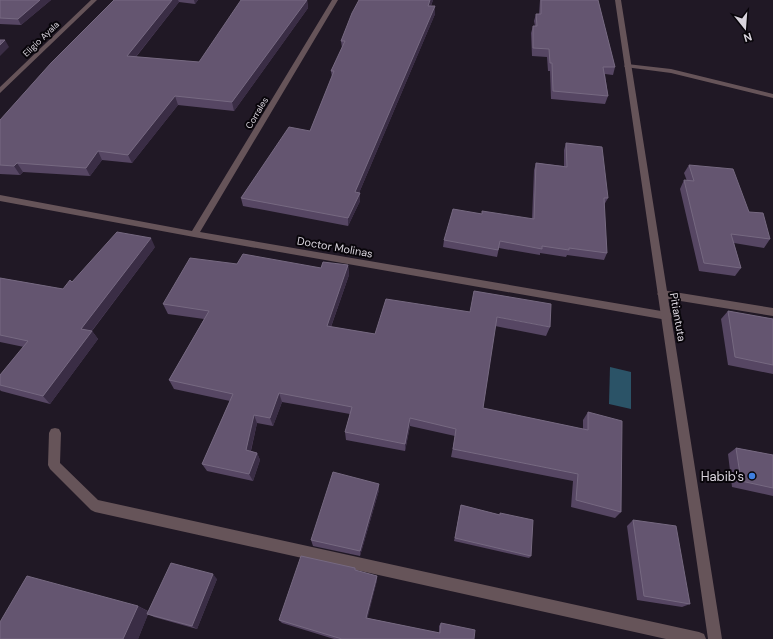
<svg xmlns="http://www.w3.org/2000/svg" width="773" height="639" font-family="'DM Sans',sans-serif">
  <style>
    .water { fill: #2b5367 }
    .lines { fill: none; stroke-linecap: round; stroke-linejoin: round }
    .service { fill: #665459; fill-rule: evenodd }
    .minor { fill: #665459; fill-rule: evenodd }
    .tertiary { fill: #665459; fill-rule: evenodd }
    .wall { fill: #564663 }
    .shaded-wall { fill: #3a2d45 }
    .building { fill: #645570; stroke: #766981 }
    .shop-dot { fill: #3f7fe0; stroke: #08050a; stroke-width: 1.5 }
    .labels { text-anchor: middle; dominant-baseline: central; stroke-width: 4; stroke-linejoin: round; paint-order: stroke }
    .far-street-label { font-size: 9px; fill: #d9d4dd; stroke: #08050a }
    .street-label { font-size: 11px; fill: #d9d4dd; stroke: #08050a }
    .near-poi-label { font-size: 13px; fill: #d9d4dd; stroke: #08050a; text-anchor: end }
  </style>
  <rect width="100%" height="100%" fill="#201825"/>
  <path class="water" d="M610 367 631 372V409L609 404Z"/>
  <g class="lines">
    <path class="service" d="M627 64 671 69 773 94V98L671 73 625 67 624 66Z
      M55 428 59 429 61 433 60 463 98 500 699 632 704 634 706 639H666L95 512 91 510 50 469 48 465 49 433 51 429Z"/>
    <path class="minor" d="M332 0H338L200 232 667 312 671 313 672 316 671 319 667 320 194 237 0 201V195L192 231Z
      M662 290 773 308V316L662 298 657 294Z"/>
    <path class="tertiary" d="M91 0H97L0 93V87Z
      M615 0H621L722 639H708Z"/>
  </g>
  <path class="wall" d="M0 0H51L21 25 0 24Z
    M114 0H198L195 4 179 2 136 57 199 62 307 0 308 8 234 111 178 105 132 163 102 160 90 176 23 172 20 175 0 174V120Z
    M359 0H433L431 6 435 14 359 193 360 201 348 226 243 206 241 198 310 131 332 77 331 71 342 48 341 41Z
    M540 0H598L615 67 613 75 605 74 608 96 605 104 551 99 550 71H548L547 57 532 56 531 33 533 26H535L534 21 536 14H539Z
    M566 143 608 198 604 205 607 253 604 260 567 255 566 257 540 253V255L499 248 497 257 443 247 444 240 532 219 534 170 536 163 564 166V150Z
    M689 165 749 212 770 239 764 248 734 243 741 268 735 276 699 271 680 189 684 180 687 181 684 173Z
    M155 247 92 331 98 339 50 404 1 391 0 390V375L24 347 0 342V278L63 289 72 282Z
    M237 264 321 268 348 265 349 275 331 327 375 334 470 312 550 327 546 336 495 326 483 408 583 429V420L588 412 621 512 615 518 571 507 573 481 451 457 455 436 410 426 405 451 346 440 345 432 350 414 282 402 273 426 257 423 251 451 257 453 260 460 253 481 207 471 202 464 230 401 174 389 169 380 204 319 168 314 163 304Z
    M728 311 773 319V374L728 365 721 319Z
    M736 448 773 455V496L732 487 728 454Z
    M379 490 360 556 313 546 311 540Z
    M461 505 500 515V513L531 556 529 558 454 541Z
    M633 520 690 604 682 607 637 600 627 526Z
    M355 568 356 570 377 576V580L367 618 439 633V626L441 623 474 639H334L282 623 279 620Z
    M217 579 197 629 154 617 148 614 138 639H0L138 606 148 611Z"/>
  <path class="shaded-wall" d="M40 0H51L21 25 18 19Z
    M172 0H178L179 2 130 64 127 56Z
    M194 0H198L195 4Z
    M307 0 308 8 234 111 232 102Z
    M430 0H433L428 13V6Z
    M435 6V14L356 200 355 192Z
    M5 40 9 47 0 56V45Z
    M175 96 178 105 132 163 128 155Z
    M98 151 102 160 90 176 86 168Z
    M17 163 23 172 20 175 14 166Z
    M360 193V201L348 226V218Z
    M151 238 155 247 87 337 81 329Z
    M348 265 349 275 328 335 327 326Z
    M92 331 98 339 50 404 43 396Z
    M279 393 282 402 273 426 270 418Z
    M254 415 257 423 249 458 246 450Z
    M410 418V426L405 451V444Z
    M257 453 260 460 253 481 249 474Z
    M379 484V490L360 556V551Z
    M213 574 217 579 197 629 192 626Z
    M377 576V580L367 621 366 618Z
    M138 606 149 612 138 639H123Z"/>
  <path class="building" d="M0 0H40L18 19 0 18Z
    M114 0H172L127 56 199 62 241 0H307L232 102 175 96 128 155 98 151 86 168 17 163 14 166 0 165V120L51 63Z
    M359 0H430L428 6H435L355 192 360 193 348 218 241 198 289 127 310 131 334 71H331L345 41H341L352 13Z
    M541 0H598L615 67H603L608 96 553 91 552 63H550L549 49 533 48V26H537L536 14H541Z
    M0 40H5L0 45Z
    M566 143 602 147 608 198H604L607 253 569 248V250L542 246V249L500 241 498 250 444 240 453 209 482 214V211L534 219 536 163 567 167Z
    M689 165 733 169 749 212 763 213 770 239 731 234 741 268 704 263 684 180 694 181Z
    M117 232 151 238 81 329 92 331 43 396 0 385V375L28 341 0 335V278L63 289 70 280 72 282Z
    M243 254 321 268 323 262 348 265 327 326 375 334 386 299 470 312 474 291 551 304 550 327 497 317 483 408 588 430V412L622 421 621 512 576 500 578 474 453 449 456 429 410 418 405 444 345 432 352 407 279 393 270 418 254 415 246 450 257 453 249 474 202 464 233 394 169 380 209 311 163 304 190 258 237 264Z
    M728 311 773 319V365L735 357Z
    M736 448 773 455V488L741 481Z
    M333 472 379 484 360 551 311 540Z
    M461 505 500 515V513L533 520 531 556 455 538Z
    M633 520 676 526 690 604 644 596Z
    M301 556 355 568V570L377 576 366 618 440 633 441 623 475 630 474 639H342L279 620Z
    M171 563 213 574 192 626 147 614Z
    M27 576 138 606 123 639H0V622Z"/>
  <circle class="shop-dot" cx="752" cy="476" r="4"/>
  <g class="labels">
    <g class="far-street-label">
      <text transform="translate(41 39) rotate(-44)">Eligio Ayala</text>
      <text transform="translate(257 113) rotate(-59)">Corrales</text>
    </g>
    <g class="street-label">
      <text transform="translate(335 247) rotate(10)">Doctor Molinas</text>
      <text transform="translate(678 317) rotate(80)">Pitiantuta</text>
    </g>
    <g class="near-poi-label">
      <text x="744" y="476">Habib's</text>
    </g>
  </g>
  <g transform="translate(745 28) rotate(163)" stroke="#08050a" stroke-width="3" paint-order="stroke">
  <path d="M0-3L7 15L0 10L-7 15Z" fill="#d9d4dd"/>
  <text y="-6" font-size="11" font-weight="bold" text-anchor="middle" fill="#d9d4dd">N</text>
  </g>
</svg>
